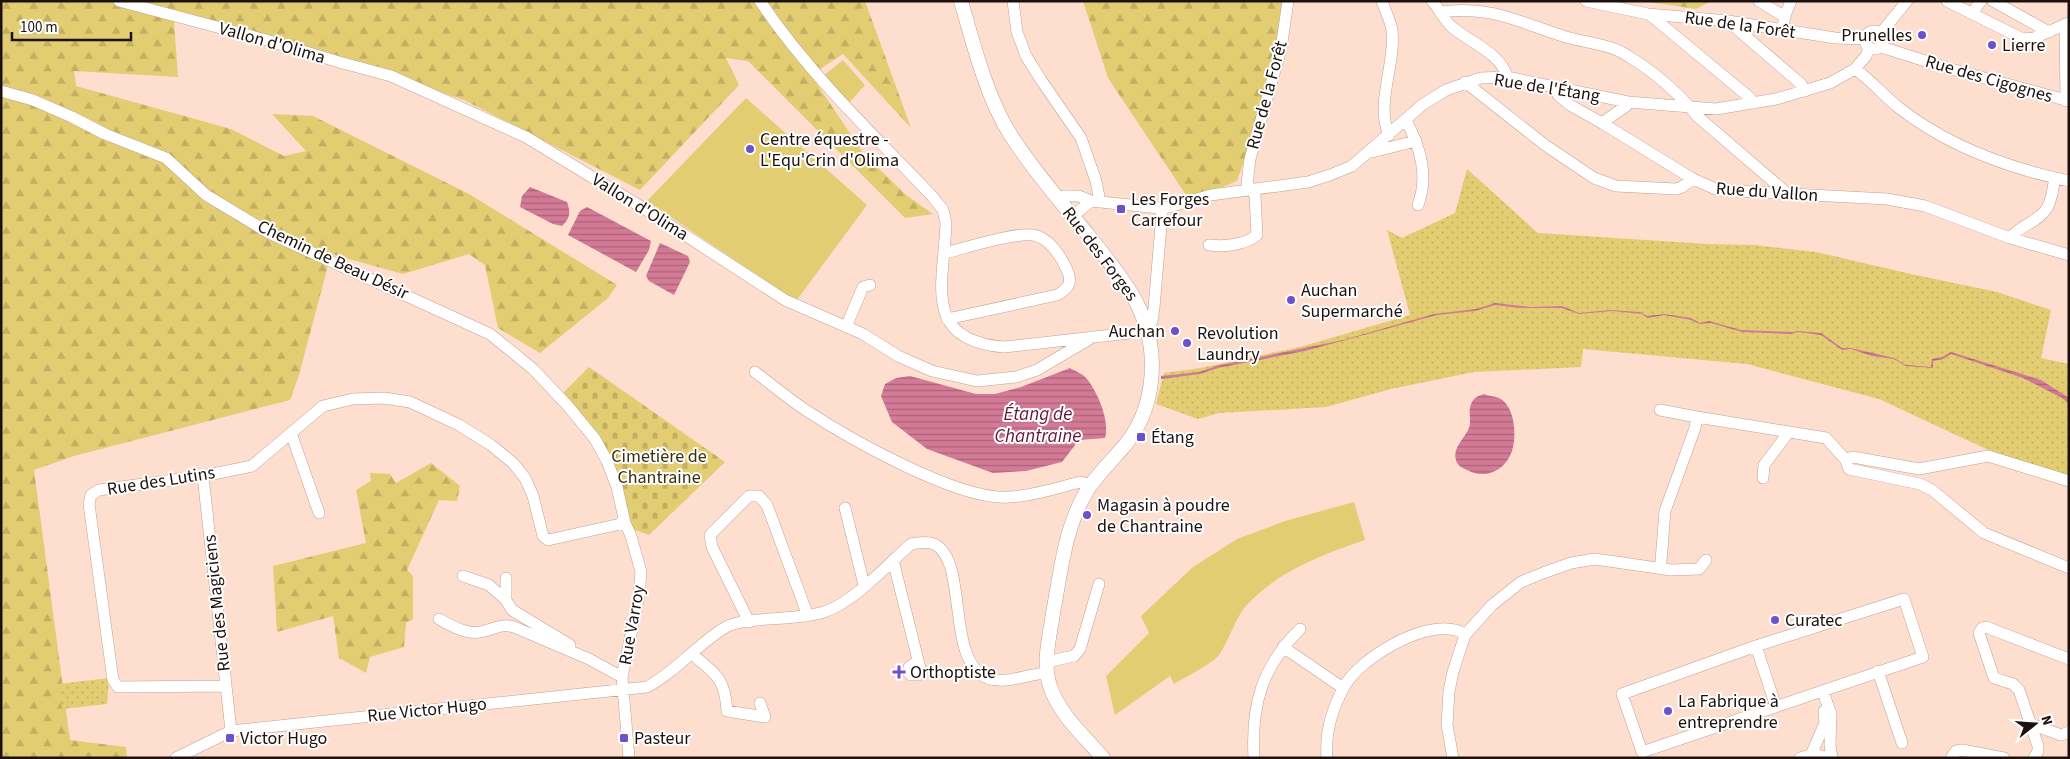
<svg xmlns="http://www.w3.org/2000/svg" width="2070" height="759" font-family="'Source Sans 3',sans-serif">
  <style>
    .forest { fill: url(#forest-firs) }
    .cemetery { fill: url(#cemetery-stones) }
    .park { fill: url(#park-dots) }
    .garden { fill: #e3cd72 }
    .water { fill: url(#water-rules) }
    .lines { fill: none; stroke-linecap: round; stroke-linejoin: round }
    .minor-casing { stroke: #bfa293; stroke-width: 12 }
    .major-casing { stroke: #bfa293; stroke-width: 15 }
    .minor { stroke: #fff; stroke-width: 11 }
    .major { stroke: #fff; stroke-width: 14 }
    .poi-dot { fill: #6b51ca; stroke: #fff; stroke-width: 2 }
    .labels { text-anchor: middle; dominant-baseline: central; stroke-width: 4; stroke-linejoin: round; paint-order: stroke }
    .street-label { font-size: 18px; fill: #1c110c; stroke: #fff }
    .poi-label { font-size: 18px; fill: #1c110c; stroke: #fff; text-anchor: start }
    .park-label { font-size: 18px; fill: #3a3108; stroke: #fff }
    .water-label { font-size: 19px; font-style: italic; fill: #631335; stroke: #fff }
  </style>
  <defs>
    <pattern id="forest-firs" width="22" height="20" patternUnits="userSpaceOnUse" patternTransform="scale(1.25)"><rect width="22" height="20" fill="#e3cd72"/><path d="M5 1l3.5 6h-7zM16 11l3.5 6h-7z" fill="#c2af62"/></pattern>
    <pattern id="cemetery-stones" width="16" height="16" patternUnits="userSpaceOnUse" patternTransform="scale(1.25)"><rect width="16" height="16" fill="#e3cd72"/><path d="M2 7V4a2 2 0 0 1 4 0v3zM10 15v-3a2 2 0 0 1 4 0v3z" fill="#c2af62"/></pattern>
    <pattern id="park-dots" width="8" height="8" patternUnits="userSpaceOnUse" patternTransform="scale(1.25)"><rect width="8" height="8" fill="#e3cd72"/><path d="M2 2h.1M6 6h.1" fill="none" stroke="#c2af62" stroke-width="1.8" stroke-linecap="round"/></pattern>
    <pattern id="water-rules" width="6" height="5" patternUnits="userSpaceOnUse" patternTransform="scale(1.25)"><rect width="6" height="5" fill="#d37a96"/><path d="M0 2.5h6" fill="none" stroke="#aa6379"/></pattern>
  </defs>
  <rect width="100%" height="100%" fill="#fddecf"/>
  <path class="forest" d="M1 1H865L911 128 843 54 811 75 863 153 906 195 933 214 905 218 748 61 726 58 739 85 640 190 464 100 240 26 174 22 178 77 74 71 76 86 231 129 284 156 306 151 272 114 313 116 469 194 617 285 608 298 540 353 498 328 485 265 469 254 403 274 331 254 299 375 290 400 74 456 34 470 70 740 126 747 127 758H1Z
    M1083 1H1289L1277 63 1237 181 1190 201 1108 78Z
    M1643 1H1712L1696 9Z
    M431 463 460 486 457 501 439 500 407 570 413 576V619L406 623 404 647 370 657 366 673 339 658 333 616 277 632 273 566 366 543 356 490 371 481 370 473 390 474 396 483Z"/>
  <path class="cemetery" d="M589 367 725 462 649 535 629 528 620 481 562 394Z"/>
  <path class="park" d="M1467 169 1538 233 1707 244 1754 245 1816 252 1911 274 1997 292 2051 310 2041 358 2069 364V478L1984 448 1879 399 1747 364 1583 349 1581 367 1474 372 1391 389 1326 407 1219 413 1198 419 1156 404 1164 373 1200 368 1300 347 1410 315 1387 230 1402 238 1455 213Z
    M109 678 107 704 62 709 59 684Z"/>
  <path class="garden" d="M843 60 865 85 849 103 823 76Z
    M746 98 867 205 796 301 647 201Z
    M1354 502 1365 540C1321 555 1276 572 1245 607 1234 621 1229 640 1219 655 1213 663 1184 678 1174 684L1170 676 1115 715 1106 676 1149 633 1141 616 1193 567 1237 539 1285 521Z"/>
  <path class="water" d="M530 187 567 202C571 213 570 218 562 226L553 224 520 207 522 196Z
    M587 207 651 241 649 250 636 272 568 235 580 211Z
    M660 243 688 256 690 262 674 295 649 281 646 276Z
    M1495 303 1530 307 1562 306 1579 313 1610 310 1640 312 1647 316 1664 314 1691 318 1700 323 1709 321 1741 330 1793 332 1798 331 1821 333 1842 348H1851L1894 358 1906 365 1931 367 1932 359 1942 357 1951 352 2041 380 2069 398V404L2062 398 2023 378 1951 354 1943 359 1933 361V368L1906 366 1894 359 1872 356 1851 349 1842 350 1821 335 1798 332 1791 334 1742 332 1711 323 1700 324 1691 320 1664 315 1648 318 1642 314 1612 311 1579 314 1562 308H1519L1495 305 1475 311 1437 315 1305 351 1218 368 1200 374 1161 379V376L1199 372 1216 366 1343 340 1434 314 1476 309Z
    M1070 368C1075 371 1083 374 1087 379 1098 393 1110 421 1105 438L1079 440 1062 462 1026 471 993 473 927 449 892 422 881 396 885 384 896 378 910 376 976 394H995L1021 387Z
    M1484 394C1488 396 1494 396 1499 398 1515 406 1517 435 1512 451 1505 471 1485 480 1467 470 1462 468 1457 465 1456 460 1452 448 1465 438 1469 428 1472 419 1467 411 1472 402 1475 397 1478 396 1484 394Z"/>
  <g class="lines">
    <g class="minor-casing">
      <path id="minor" d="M119 1 266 40 339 62 391 76 526 137 648 211 785 300 863 334 898 356 932 371 977 381 1016 377 1037 370 1093 337
        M760 1C809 74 872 133 932 196L943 210 946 223C944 283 921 340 1004 347L1148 331 1152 321 1154 308 1162 213 1159 208
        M1013 1 1017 32 1026 56 1041 80 1081 138 1096 181 1100 202
        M1382 1C1385 11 1391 21 1392 31 1396 63 1375 104 1389 135
        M1432 1C1439 9 1444 20 1452 27 1469 42 1501 53 1507 77
        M1586 1 1648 14 1728 21 1835 38 1865 39
        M1759 1 1785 17
        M1947 1 2023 39 2034 38 2069 23
        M1993 1 2049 32
        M1441 12C1491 5 1521 23 1566 37 1587 43 1610 44 1628 56 1654 72 1678 92 1697 116L1789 195
        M1972 13 1981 1
        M1649 14 1749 97 1754 103
        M1729 22 1801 84 1805 91
        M2065 24 2066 101
        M1782 30 1786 13 1791 1
        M1865 40a9 9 0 1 1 18 0a9 9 0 1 1-18 0Z
        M1881 33 1907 1
        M1881 47 1951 69 2069 101
        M1855 69C1871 80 1883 95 1898 107 1947 146 2008 168 2069 181
        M1465 82 1545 145 1594 178 1616 186 1676 189 1682 187 1693 179 1718 190 1887 199 1925 206 2010 238 2069 255
        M1559 88 1558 95 1570 105 1602 123 1693 179
        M1 91 33 100 72 117 105 134 166 158 206 195 269 233 490 334 533 369 567 405 595 439 607 461 617 487 625 523 631 536 641 572 639 596 622 677 629 758
        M1406 120C1420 147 1429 175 1418 205
        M1602 123 1626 106 1628 102
        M1372 152 1416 141
        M1059 199 1064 196H1079L1091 201 1159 208 1169 207 1211 195 1308 182 1330 175 1352 166 1422 105 1446 90 1481 78 1507 77 1628 102 1716 109 1776 99 1830 83 1855 69 1866 56 1869 48
        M1073 216 1091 201
        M2010 238C2020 225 2039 222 2047 208 2052 200 2053 187 2055 178
        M1209 245C1224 247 1245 245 1257 235L1255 195 1247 184 1250 159 1281 49 1288 1
        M945 253C965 248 1016 232 1033 235 1049 237 1062 258 1067 270 1073 283 1068 289 1057 295L947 319
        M846 327 863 287 870 285
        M755 372C772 385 789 399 807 411 850 439 959 501 1009 497 1032 496 1057 488 1080 482L1091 485
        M1660 410 1697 417 1695 428 1665 511 1661 561
        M1697 417 1826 438 1845 459 1849 469 1920 484 1932 490 1984 533 2069 568
        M291 433 319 513
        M1845 459 1853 457 1919 469 1988 456 2069 481
        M203 476 231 731
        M1763 478 1764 465 1789 432
        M845 508 864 585
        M893 560 920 668 918 675H911L908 672 909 667 918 661
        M463 576 489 585 506 600
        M506 578V600L512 610 570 645
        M1904 599 1923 657 1642 752 1622 694 1756 646Z
        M439 619C450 625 467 635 480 632 492 630 501 623 514 627L589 659 622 677
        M749 622 712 547 710 535 749 496H759L767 505 808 616
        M1756 646 1776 707
        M1283 647 1343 688
        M692 654C716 674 725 678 727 711L765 717 760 703
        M1046 662 1074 656 1080 649 1099 584
        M1878 671 1902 743
        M226 686 118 687 113 680 89 504 91 495 99 490 203 476 252 466 323 406 353 399 384 398 410 402 459 425 491 445 513 463 525 478 533 496 543 536 548 540 625 523
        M1823 692 1831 714 1830 745 1832 758
        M2031 724 2061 735 2069 732
        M1811 755 1825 723 1824 711
        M176 758 231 731 647 687C677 671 697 644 726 627 746 616 798 621 824 612 853 603 888 564 911 544 919 543 927 541 934 544 969 560 945 660 987 678 1005 685 1027 674 1047 673
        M1254 758C1251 704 1262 667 1300 629
        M1327 758C1325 734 1332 709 1344 687 1359 659 1422 621 1455 630 1459 630 1463 634 1465 635
        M1453 758 1447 725 1449 691 1453 672 1465 635 1492 605 1521 582 1543 573 1571 563 1595 559 1671 570 1699 569 1706 560
        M1800 758C1809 755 1817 753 1827 758
        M1951 758 1956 751 1962 750 2004 758
        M2034 758 2038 751V746L2019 690 2013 684 1994 678 1979 633 1982 628 1986 627 2069 659"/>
    </g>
    <g class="major-casing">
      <path id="major" d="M961 1C973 43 987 98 1010 134 1033 170 1062 203 1089 236 1121 277 1151 309 1152 364 1152 392 1144 421 1126 444 1114 458 1101 471 1090 486 1065 523 1061 571 1053 613 1050 636 1042 663 1050 686 1059 714 1084 736 1103 758"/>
    </g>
    <use href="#minor" class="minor"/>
    <use href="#major" class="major"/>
  </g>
  <g class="poi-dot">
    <circle cx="1922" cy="35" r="5"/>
    <circle cx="1992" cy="45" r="5"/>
    <circle cx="750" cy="149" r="5"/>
    <rect x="1116" y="204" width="10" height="10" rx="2.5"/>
    <circle cx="1291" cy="300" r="5"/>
    <circle cx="1175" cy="331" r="5"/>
    <circle cx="1187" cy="343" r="5"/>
    <rect x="1136" y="432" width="10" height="10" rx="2.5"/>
    <circle cx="1087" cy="515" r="5"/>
    <circle cx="1775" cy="620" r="5"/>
    <path d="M896.5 664.5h5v5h5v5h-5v5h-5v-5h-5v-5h5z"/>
    <circle cx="1668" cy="711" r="5"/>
    <rect x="225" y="733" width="10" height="10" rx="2.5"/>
    <rect x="619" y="733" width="10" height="10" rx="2.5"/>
  </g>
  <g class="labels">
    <g class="street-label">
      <text transform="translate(1740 25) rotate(8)">Rue de la Forêt</text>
      <text transform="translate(272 43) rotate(16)">Vallon d'Olima</text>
      <text transform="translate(1989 79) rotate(16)">Rue des Cigognes</text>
      <text transform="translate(1547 88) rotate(9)">Rue de l'Étang</text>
      <text transform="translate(1267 95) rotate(-75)">Rue de la Forêt</text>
      <text transform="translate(1767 192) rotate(4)">Rue du Vallon</text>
      <text transform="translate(640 207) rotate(32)">Vallon d'Olima</text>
      <text transform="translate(1100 254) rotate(53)">Rue des Forges</text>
      <text transform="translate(333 260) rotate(25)">Chemin de Beau Désir</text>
      <text transform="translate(161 481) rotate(-9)">Rue des Lutins</text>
      <text transform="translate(217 603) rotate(-96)">Rue des Magiciens</text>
      <text transform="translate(632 625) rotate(-80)">Rue Varroy</text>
      <text transform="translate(427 710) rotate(-6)">Rue Victor Hugo</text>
    </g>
    <g class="poi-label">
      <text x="1912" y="35" text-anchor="end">Prunelles</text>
      <text x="2002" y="45">Lierre</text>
      <text x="760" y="139">Centre équestre -<tspan x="760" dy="21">L'Equ'Crin d'Olima</tspan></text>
      <text x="1131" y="199">Les Forges<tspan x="1131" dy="21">Carrefour</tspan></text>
      <text x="1301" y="290">Auchan<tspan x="1301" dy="21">Supermarché</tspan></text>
      <text x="1165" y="331" text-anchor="end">Auchan</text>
      <text x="1197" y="333">Revolution<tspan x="1197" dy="21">Laundry</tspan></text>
      <text x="1151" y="437">Étang</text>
      <text x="1097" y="505">Magasin à poudre<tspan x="1097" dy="21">de Chantraine</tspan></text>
      <text x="1785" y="620">Curatec</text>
      <text x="910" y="672">Orthoptiste</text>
      <text x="1678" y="701">La Fabrique à<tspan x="1678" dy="21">entreprendre</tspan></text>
      <text x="240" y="738">Victor Hugo</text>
      <text x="634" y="738">Pasteur</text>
    </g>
    <g class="park-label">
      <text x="659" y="456">Cimetière de<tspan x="659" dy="21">Chantraine</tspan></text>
    </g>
    <g class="water-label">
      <text x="1038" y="414">Étang de<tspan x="1038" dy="22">Chantraine</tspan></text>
    </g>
  </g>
  <rect width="2070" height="759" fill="none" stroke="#1c110c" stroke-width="5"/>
  <g transform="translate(2035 724) rotate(73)" stroke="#ffffff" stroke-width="4" paint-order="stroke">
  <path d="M0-4L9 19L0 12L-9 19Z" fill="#1c110c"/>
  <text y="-8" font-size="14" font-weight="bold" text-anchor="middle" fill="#1c110c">N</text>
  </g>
  <path d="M12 32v8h119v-8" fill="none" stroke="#1c110c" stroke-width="2.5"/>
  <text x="20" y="32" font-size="15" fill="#1c110c" stroke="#ffffff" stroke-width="4" paint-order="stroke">100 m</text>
</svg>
